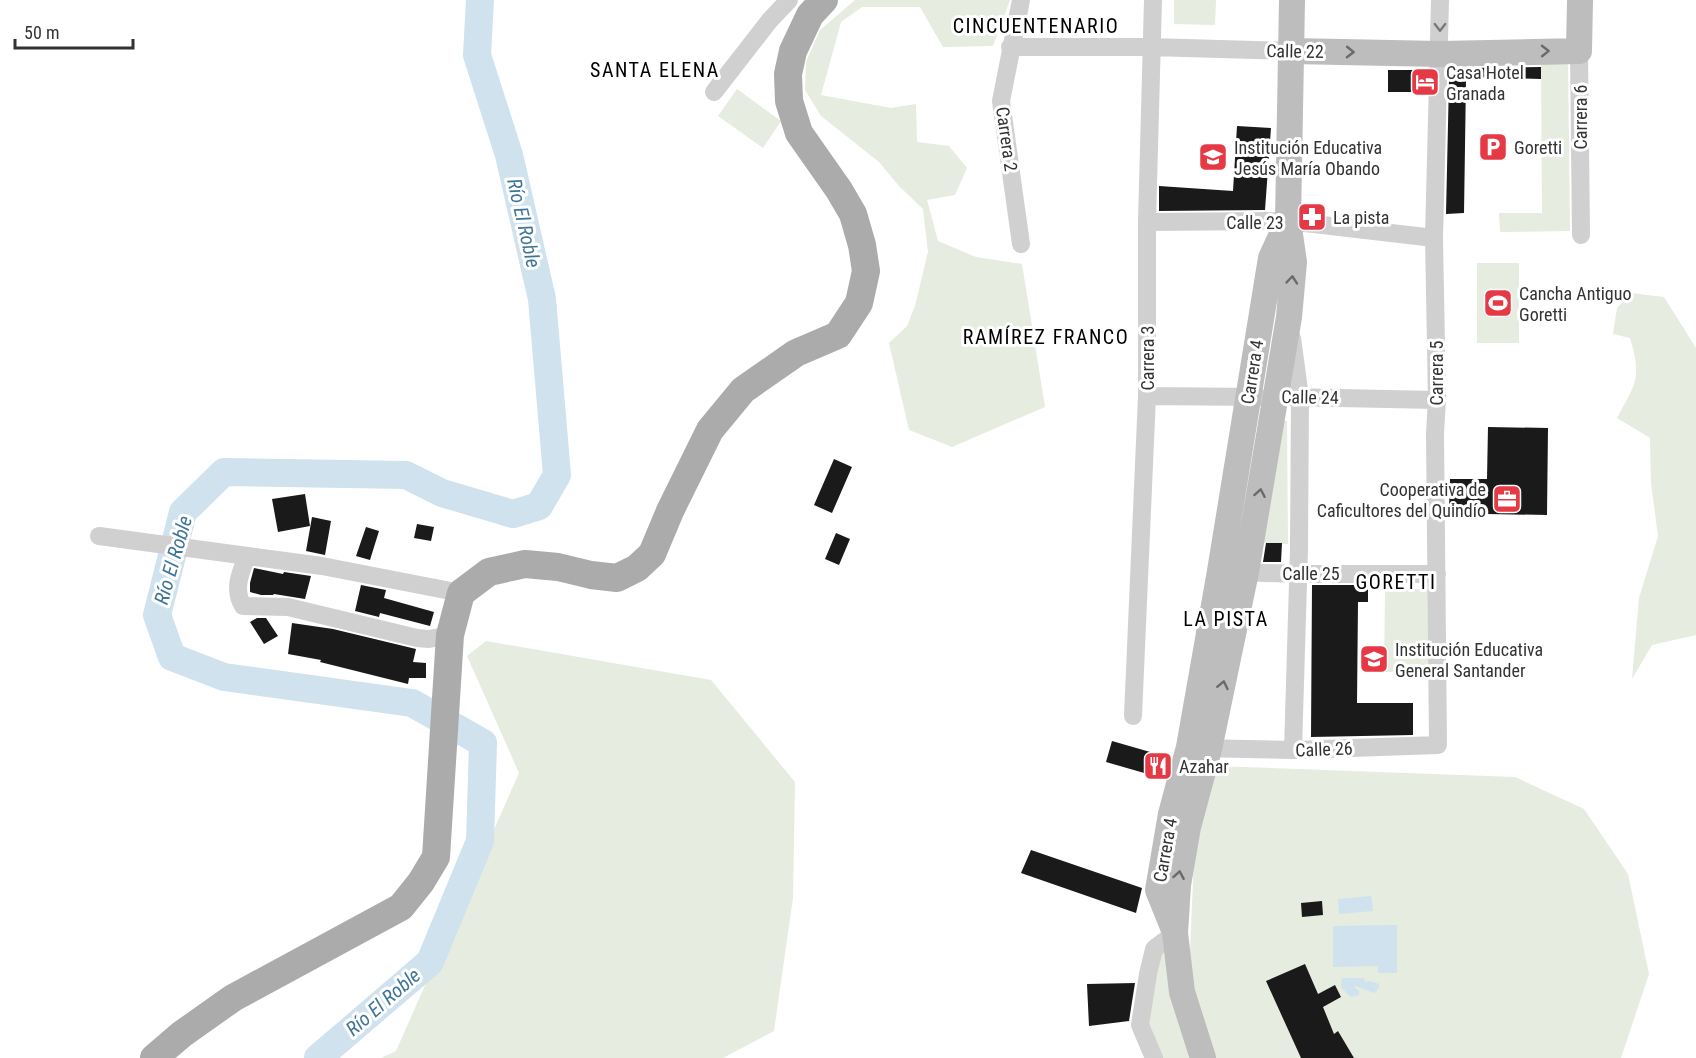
<svg xmlns="http://www.w3.org/2000/svg" width="1696" height="1058" font-family="'Roboto Condensed',sans-serif">
  <style>
    .green { fill: #e6ecdf }
    .water { fill: #cfe2ee }
    .lines { fill: none; stroke-linecap: round; stroke-linejoin: round }
    .river { stroke: #cfe2ee; stroke-width: 28 }
    .building { fill: #1a1a1a }
    .street { stroke: #d0d0d0; stroke-width: 18 }
    .secondary { stroke: #bdbdbd; stroke-width: 26 }
    .primary { stroke: #ababab; stroke-width: 28 }
    .oneway { stroke: #7a7a7a }
    .oneway2 { stroke: #6a6a6a }
    .labels { text-anchor: middle; dominant-baseline: central; stroke-width: 6; stroke-linejoin: round; paint-order: stroke }
    .street-label { font-size: 18px; fill: #333; stroke: #fff }
    .poi-label { font-size: 18px; fill: #333; stroke: #fff; text-anchor: start }
    .neighbourhood-label { font-size: 20px; letter-spacing: 1.5px; fill: #000; stroke: #fff }
    .water-label { font-size: 20px; font-style: italic; fill: #3f7597; stroke: #fff }
  </style>
  <rect width="100%" height="100%" fill="#fff"/>
  <path class="green" d="M855 0H1010L993 46 943 47 920 7H862L841 22 821 95 891 108 916 104 917 142 949 146 967 168 955 195 927 200 938 241 976 257 1022 264 1045 407 952 447 909 430 889 343 907 326 915 306 928 252 923 209 899 186 879 162 821 116 805 90 806 62 820 30Z
    M1174 0H1216L1215 25 1174 24Z
    M1541 64H1568L1570 231 1500 232 1499 213H1542Z
    M737 89 781 121 763 148 718 116Z
    M1477 263H1519V343H1477Z
    M1631 293 1664 297 1696 348V635L1652 645 1632 679 1639 598 1658 536 1651 483 1650 438 1617 418C1636 383 1642 378 1630 338L1613 334 1617 308Z
    M1278 420 1287 421 1288 544 1259 543Z
    M1385 589H1432V672H1384Z
    M486 641 711 680 795 782 793 898 774 1031 723 1058H381L396 1051 519 773 467 656Z
    M1215 766 1515 777 1584 809 1628 874 1649 974 1621 1058H1214L1193 992 1190 952 1194 857Z
    M1164 950 1191 1058H1161L1146 1020 1158 955Z"/>
  <path class="water" d="M1371 896 1373 911 1339 914 1338 899Z
    M1397 925V973H1378V966L1333 967V926Z
    M1342 978H1363L1366 982 1370 981 1379 984V988L1374 993 1355 986V988L1359 991V995L1351 997 1341 987Z"/>
  <g class="lines">
    <path class="river" d="M318 1058 430 962 480 841 483 743 412 703 224 677 172 657 157 615 183 512 224 472 406 475 442 493 513 514 539 506 557 475 542 299 509 155 477 55 480 0"/>
  </g>
  <path class="building" d="M1541 67V79L1468 77 1464 68Z
    M1388 70H1427L1426 92H1388Z
    M1466 79 1464 213 1446 214 1449 80Z
    M1237 126 1271 128 1265 210 1159 211V186L1233 191Z
    M1488 427 1548 428 1547 515 1487 514V508H1449L1450 479H1487Z
    M834 459 852 467 832 513 814 505Z
    M305 494 310 526 278 532 272 499Z
    M312 517 331 521 325 555 306 551Z
    M417 524 434 527 431 541 414 538Z
    M366 527 379 531 370 560 356 556Z
    M836 533 850 539 839 565 825 559Z
    M1266 543H1282L1281 562H1263Z
    M254 568 283 574 284 572 311 576 305 599 274 594 273 595H261L250 592V583Z
    M361 585 386 590 384 598 434 612 430 626 380 613 379 617 355 611Z
    M1312 585H1368V602H1358L1357 703H1413V735L1311 737Z
    M257 618H266L278 636 264 644 250 622Z
    M292 623 333 629 416 649 413 662 426 663V678H409L408 684 320 662 321 660 288 654Z
    M1112 741 1171 758 1165 779 1106 762Z
    M1031 850 1142 888 1136 913 1021 873Z
    M1322 901 1323 915 1302 917 1301 903Z
    M1305 964 1318 994 1335 985 1341 997 1323 1007 1334 1034 1338 1031 1354 1058H1301L1266 981Z
    M1135 983 1129 1021 1089 1026 1087 984Z"/>
  <g class="lines">
    <path class="street" d="M1010 47H1151L1292 51
      M1579 51 1581 235
      M714 92 770 20 789 0
      M1147 222 1288 221 1434 238
      M1021 244 1001 101 1021 0
      M1292 338 1300 397 1299 549 1293 750
      M1147 396 1258 397
      M1289 397 1437 400
      M99 536 322 566 461 593
      M247 556C240 574 233 589 243 606L288 607 417 638 429 639 450 635
      M1235 572 1298 574H1437
      M1133 716 1147 396V222L1153 0
      M1198 748 1293 750 1438 745 1435 433 1437 400 1434 238 1440 0
      M1154 1058 1140 1025 1148 974 1154 949 1175 933"/>
    <path class="secondary" d="M1292 51 1440 54 1579 51 1580 0
      M1173 927 1158 890 1171 814 1189 747 1220 571 1271 258 1288 221
      M1203 1058 1182 992 1175 933 1178 885 1188 827 1209 749 1246 572 1289 317 1294 262 1288 221 1292 0"/>
    <path class="primary" d="M154 1058 182 1034 233 998 401 907 421 882 436 857 450 635 461 593 489 572 525 564 558 567 591 575 617 578 637 568 652 554 670 511 710 430 743 390 796 353 838 335 859 303 866 271 862 245 853 214 839 190 799 133 789 101 788 74 793 51 810 15 824 0"/>
  </g>
  <defs><path id="oneway-chevron" d="M-2-3.5L2.5 0L-2 3.5" fill="none" stroke-width="1.6" stroke-linecap="round" stroke-linejoin="round" transform="scale(1.5)"/></defs>
  <use class="oneway" href="#oneway-chevron" transform="translate(1440 27) rotate(90)"/>
  <g class="oneway2">
    <use href="#oneway-chevron" transform="translate(1545 51) rotate(-1)"/>
    <use href="#oneway-chevron" transform="translate(1350 52) rotate(1)"/>
    <use href="#oneway-chevron" transform="translate(1292 280) rotate(-85)"/>
    <use href="#oneway-chevron" transform="translate(1260 493) rotate(-80)"/>
    <use href="#oneway-chevron" transform="translate(1223 685) rotate(-78)"/>
    <use href="#oneway-chevron" transform="translate(1179 875) rotate(-80)"/>
  </g>
  <defs>
    <g id="hotel-square" transform="scale(1.5)"><rect x="-9" y="-9" width="18" height="18" rx="4" fill="#e63946" stroke="#fff"/><path d="M-6-4.5h1.5V1H6V5H4.5V3h-9V5H-6ZM-4 0a1.8 1.8 0 1 1 3.6 0ZM.5 0V-2.5h3Q6-2.5 6 0Z" fill="#fff"/></g>
    <g id="parking-square" transform="scale(1.5)"><rect x="-9" y="-9" width="18" height="18" rx="4" fill="#e63946" stroke="#fff"/><path d="M-3.5-5.5H1a3.5 3.5 0 0 1 0 7H-1V5.5H-3.5ZM-1-3.4V-.6H.8a1.4 1.4 0 0 0 0-2.8Z" fill="#fff"/></g>
    <g id="school-square" transform="scale(1.5)"><rect x="-9" y="-9" width="18" height="18" rx="4" fill="#e63946" stroke="#fff"/><path d="M0-5L7-2L0 1L-7-2ZM-4 1L0 2.5L4 1V4Q0 6-4 4Z" fill="#fff"/></g>
    <g id="pharmacy-square" transform="scale(1.5)"><rect x="-9" y="-9" width="18" height="18" rx="4" fill="#e63946" stroke="#fff"/><path d="M-2-6h4v4h4v4h-4v4h-4v-4h-4v-4h4Z" fill="#fff"/></g>
    <g id="stadium-square" transform="scale(1.5)"><rect x="-9" y="-9" width="18" height="18" rx="4" fill="#e63946" stroke="#fff"/><path d="M0-5a6.5 5 0 1 0 0 10a6.5 5 0 1 0 0-10ZM-3.5-1.8h7v3.6h-7Z" fill="#fff"/></g>
    <g id="office-square" transform="scale(1.5)"><rect x="-9" y="-9" width="18" height="18" rx="4" fill="#e63946" stroke="#fff"/><path d="M-6-3h4V-5.5h4V-3h4V5H-6ZM-1-4.5V-3h2v-1.5ZM-6 0V1H6V0Z" fill="#fff"/></g>
    <g id="university-square" transform="scale(1.5)"><rect x="-9" y="-9" width="18" height="18" rx="4" fill="#e63946" stroke="#fff"/><path d="M0-5L7-2L0 1L-7-2ZM-4 1L0 2.5L4 1V4Q0 6-4 4Z" fill="#fff"/></g>
    <g id="restaurant-square" transform="scale(1.5)"><rect x="-9" y="-9" width="18" height="18" rx="4" fill="#e63946" stroke="#fff"/><path d="M-5-6h1v4h1v-4h1v4h1v-4h1v5L-1.5 .5V6h-2V.5L-5-1ZM5-6V6H3V1.5H1.5Q1.5-4 5-6Z" fill="#fff"/></g>
  </defs>
  <g fill-rule="evenodd">
    <use href="#hotel-square" x="1425" y="82"/>
    <use href="#parking-square" x="1493" y="147"/>
    <use href="#school-square" x="1213" y="157"/>
    <use href="#pharmacy-square" x="1312" y="217"/>
    <use href="#stadium-square" x="1498" y="303"/>
    <use href="#office-square" x="1507" y="499"/>
    <use href="#university-square" x="1374" y="659"/>
    <use href="#restaurant-square" x="1158" y="766"/>
  </g>
  <g class="labels">
    <g class="street-label">
      <text transform="translate(1295 51) rotate(1)">Calle 22</text>
      <text transform="translate(1580 117) rotate(-90)">Carrera 6</text>
      <text transform="translate(1007 139) rotate(82)">Carrera 2</text>
      <text x="1255" y="222">Calle 23</text>
      <text transform="translate(1147 358) rotate(-90)">Carrera 3</text>
      <text transform="translate(1252 372) rotate(-81)">Carrera 4</text>
      <text transform="translate(1436 373) rotate(-90)">Carrera 5</text>
      <text transform="translate(1310 397) rotate(1)">Calle 24</text>
      <text x="1311" y="573">Calle 25</text>
      <text transform="translate(1324 749) rotate(-2)">Calle 26</text>
      <text transform="translate(1165 850) rotate(-80)">Carrera 4</text>
    </g>
    <g class="poi-label">
      <text x="1446" y="72">Casa Hotel<tspan x="1446" dy="21">Granada</tspan></text>
      <text x="1234" y="147">Institución Educativa<tspan x="1234" dy="21">Jesús María Obando</tspan></text>
      <text x="1514" y="147">Goretti</text>
      <text x="1333" y="217">La pista</text>
      <text x="1519" y="293">Cancha Antiguo<tspan x="1519" dy="21">Goretti</tspan></text>
      <text x="1486" y="489" text-anchor="end">Cooperativa de<tspan x="1486" dy="21">Caficultores del Quindío</tspan></text>
      <text x="1395" y="649">Institución Educativa<tspan x="1395" dy="21">General Santander</tspan></text>
      <text x="1179" y="766">Azahar</text>
    </g>
    <g class="neighbourhood-label">
      <text x="1036" y="26">CINCUENTENARIO</text>
      <text x="655" y="70">SANTA ELENA</text>
      <text x="1046" y="337">RAMÍREZ FRANCO</text>
      <text x="1396" y="582">GORETTI</text>
      <text x="1226" y="619">LA PISTA</text>
    </g>
    <g class="water-label">
      <text transform="translate(524 223) rotate(77)">Río El Roble</text>
      <text transform="translate(173 560) rotate(-74)">Río El Roble</text>
      <text transform="translate(383 1002) rotate(-41)">Río El Roble</text>
    </g>
  </g>
  <path d="M15 39v9h118v-9" fill="none" stroke="#333333" stroke-width="3"/>
  <text x="24" y="39" font-size="18" fill="#333333" stroke="#ffffff" stroke-width="4.5" paint-order="stroke">50 m</text>
</svg>
